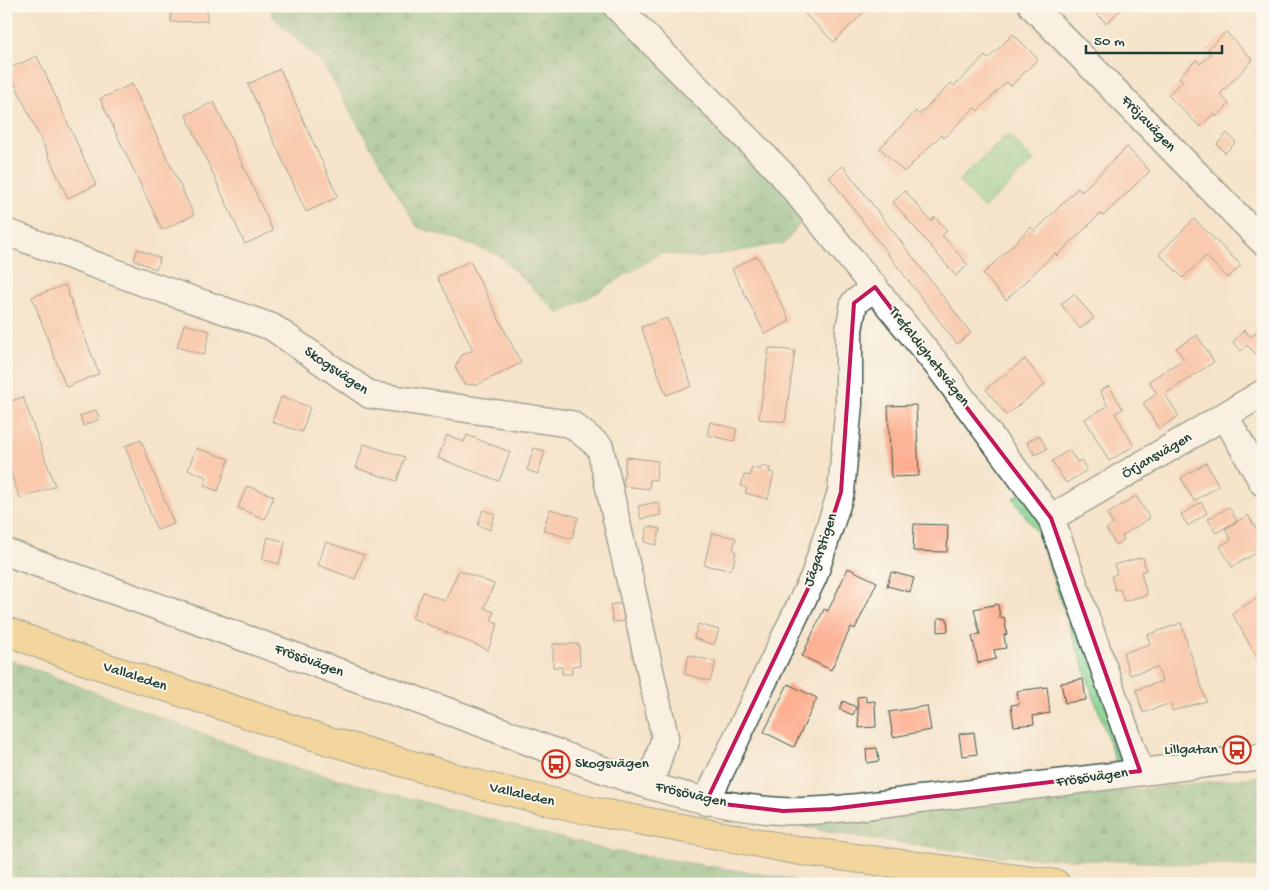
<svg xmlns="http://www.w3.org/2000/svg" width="1269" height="890" font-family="'Gochi Hand',sans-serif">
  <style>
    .grass { fill: url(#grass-tufts); stroke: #518762 }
    .forest { fill: url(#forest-firs); stroke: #447857 }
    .park { fill: url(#park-crowns); stroke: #518762 }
    .building { fill: #fdac8c }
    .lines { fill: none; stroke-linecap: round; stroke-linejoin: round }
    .minor-casing { stroke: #3f564b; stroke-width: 29 }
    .major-casing { stroke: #3f564b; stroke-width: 30 }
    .minor { stroke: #fff; stroke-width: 26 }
    .major { stroke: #edc569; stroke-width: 28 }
    .marked { fill: none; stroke: #c2185b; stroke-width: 4; stroke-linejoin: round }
    .labels { text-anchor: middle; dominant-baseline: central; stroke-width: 4; stroke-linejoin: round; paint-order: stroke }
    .street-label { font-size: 15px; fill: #1f3d34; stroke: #fbf7ec }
    .poi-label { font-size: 15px; fill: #1f3d34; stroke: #fbf7ec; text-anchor: end }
  </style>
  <defs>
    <pattern id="grass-tufts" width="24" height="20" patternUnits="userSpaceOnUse" patternTransform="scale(1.25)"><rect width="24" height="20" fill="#83d18f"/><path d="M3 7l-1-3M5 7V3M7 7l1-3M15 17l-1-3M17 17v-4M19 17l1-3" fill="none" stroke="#6bab76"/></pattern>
    <pattern id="forest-firs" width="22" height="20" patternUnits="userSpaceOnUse" patternTransform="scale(1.25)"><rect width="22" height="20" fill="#6ab37a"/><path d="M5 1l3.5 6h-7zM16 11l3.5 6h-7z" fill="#579365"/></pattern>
    <pattern id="park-crowns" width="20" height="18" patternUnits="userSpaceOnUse" patternTransform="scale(1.25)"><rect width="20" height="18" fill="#83d18f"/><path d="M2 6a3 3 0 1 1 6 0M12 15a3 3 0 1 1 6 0" fill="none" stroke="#6bab76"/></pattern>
  </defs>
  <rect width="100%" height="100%" fill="#fbf7ec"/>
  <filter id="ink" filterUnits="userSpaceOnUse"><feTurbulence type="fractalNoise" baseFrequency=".02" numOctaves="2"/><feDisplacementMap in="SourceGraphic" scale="10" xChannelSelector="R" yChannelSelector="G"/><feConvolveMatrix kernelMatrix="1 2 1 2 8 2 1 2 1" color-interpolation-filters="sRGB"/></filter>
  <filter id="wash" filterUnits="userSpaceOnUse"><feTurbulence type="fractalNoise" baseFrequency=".0096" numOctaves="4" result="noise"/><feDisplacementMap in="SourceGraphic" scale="20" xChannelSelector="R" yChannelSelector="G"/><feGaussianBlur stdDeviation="1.12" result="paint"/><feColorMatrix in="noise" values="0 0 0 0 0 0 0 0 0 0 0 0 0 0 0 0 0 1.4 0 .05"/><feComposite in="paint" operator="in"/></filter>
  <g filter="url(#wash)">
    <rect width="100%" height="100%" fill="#f5e4cb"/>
    <path class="grass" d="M1028 489 1140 771 1120 774 1038 534 1013 498Z"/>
    <path class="forest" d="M270 6H610L807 215 785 243 700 258 661 253 600 291 559 314 497 254 417 227 323 64 272 16Z
      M6 658 285 765 607 850 792 879 790 884H6Z
      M1263 776V867L996 856 833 833 789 823 994 805Z"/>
    <path class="park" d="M1008 134 1034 161 984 209 958 181Z"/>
    <g id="blocks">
      <path class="building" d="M89 6H122V8L89 12Z
        M171 6H207V21L171 22Z
        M813 6H870L834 42 805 14Z
        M1089 6H1131L1129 9H1122L1106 23Z
        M1226 32 1253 60 1220 94 1229 104 1216 117 1214 113 1200 127 1168 95 1183 81 1179 77 1196 60 1200 64 1211 54 1206 51Z
        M1013 34 1038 59 1011 86 1006 82 978 111 974 108 944 138 941 135 904 172 880 148 916 111 919 115 951 83 954 86 985 56 988 59Z
        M37 56 96 185 68 198 8 69Z
        M280 69 338 197 306 212 248 84Z
        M132 84 194 215 162 230 100 99Z
        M214 102 273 231 245 244 186 115Z
        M1227 133 1236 142 1225 153 1217 144Z
        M1127 147 1150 171 1103 216 1100 214 1057 256 1055 253 1006 300 983 274 1031 227 1035 231 1078 188 1081 192Z
        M843 166 971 333 957 344 829 177Z
        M905 191 931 221 935 217 947 231 942 235 968 265 956 276 893 202Z
        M1194 219 1241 265 1228 278 1206 256 1183 278 1159 254Z
        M138 249 160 258 156 269 134 260Z
        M757 256 790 321 765 334 732 269Z
        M470 261 521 363 477 385 464 384 455 367 462 355 473 350 437 277Z
        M65 285 99 374 66 387 32 297Z
        M1074 294 1094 318 1080 329 1061 304Z
        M667 318 692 386 666 395 641 327Z
        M184 324 210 331 204 355 177 347Z
        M1260 328 1263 331V361L1247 345 1241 351 1233 342 1244 330 1251 337Z
        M1197 335 1214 362 1165 394 1179 416 1159 429 1143 403 1157 394 1149 381 1184 359 1176 348Z
        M769 348 795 351 785 422 759 419Z
        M1025 359 1045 385 1006 415 986 389Z
        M1109 386 1123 409 1115 413 1134 446 1109 461 1085 419 1108 406 1100 391Z
        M23 397 55 486 20 499 6 459V403Z
        M281 397 310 407 302 432 272 422Z
        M916 405 919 476 891 477 888 406Z
        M96 410 100 419 83 426 80 416Z
        M710 422 737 429 734 441 707 435Z
        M447 435 464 442 467 435 510 452 499 481 438 458Z
        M1039 435 1047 449 1035 455 1027 442Z
        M141 440 174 524 157 530 125 446Z
        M364 444 405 457 397 481 356 468Z
        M196 448 229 459 218 491 204 486 207 477 188 470Z
        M534 448 545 451 538 474 527 470Z
        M1069 450 1077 462 1081 460 1087 470 1066 483 1052 461Z
        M626 457 658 461 656 480 650 479 649 489 623 486Z
        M1206 463 1219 486 1194 501 1181 478Z
        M761 466 770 468 769 472 774 473 768 499 745 493 747 488 741 486 744 475 750 476 752 467 760 470Z
        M247 486 274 496 265 519 238 508Z
        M1136 496 1150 518 1122 536 1124 539 1116 545 1106 529 1113 524 1107 514Z
        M658 502 661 515 641 519 638 506Z
        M1201 502 1207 513 1188 526 1181 515Z
        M1229 507 1237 521 1216 533 1208 519Z
        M550 509 578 517 572 539 543 530Z
        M483 510 495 514 490 530 478 525Z
        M1248 515 1263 540V549L1232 567 1220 546 1231 540 1225 529Z
        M914 524 948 525 947 552 913 551Z
        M648 526 660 529 656 545 644 542Z
        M712 533 736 538 733 549 736 552 733 566 729 570 704 565Z
        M268 537 285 542 279 564 262 559Z
        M326 542 364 555 355 579 318 565Z
        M1143 557 1146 570 1141 572 1147 595 1124 601 1120 589 1115 590 1111 576 1117 574 1114 565Z
        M848 568 877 582 855 629 851 627 831 670 802 656 824 609 828 611Z
        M459 570 494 584 484 608 494 612 491 621 498 624 488 650 412 618 423 592 445 601Z
        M891 572 914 578 910 592 887 586Z
        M1263 595V668L1232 613Z
        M622 603 624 621 613 622 610 605Z
        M998 604 1000 618 1004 617 1007 634 1004 635 1006 648 994 650 996 659 978 663 972 636 980 634 974 609Z
        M938 618H947L948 631 938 632Z
        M1181 623 1206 701 1172 711 1171 703 1143 713 1136 690 1162 681 1157 667 1130 675 1123 653 1150 644 1147 635Z
        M698 624 719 630 714 645 694 638Z
        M553 644H579L580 665 572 666V674H562V667H553Z
        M689 655 716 662 710 681 684 674Z
        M1083 679 1086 700 1065 703 1061 683Z
        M788 684 817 698 794 747 764 732Z
        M1047 687 1050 713 1033 716 1034 724 1014 726 1011 705 1019 704 1017 691Z
        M866 696V702L875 701 876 727 859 728 857 697Z
        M843 701 856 707 853 715 839 709Z
        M927 706 931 730 893 737 889 712Z
        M974 732 977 754 962 756 959 734Z
        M877 748 879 761 867 763 866 749Z"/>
    </g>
  </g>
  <g filter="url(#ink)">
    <use href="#blocks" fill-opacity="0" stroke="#3f564b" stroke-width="1"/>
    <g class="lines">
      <g class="minor-casing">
        <path id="minor" d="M616 6 781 173 942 371 1051 518 1140 771
          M1032 6 1263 242
          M6 232 147 284 272 327 370 395 571 424 600 447 665 737 650 786
          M1225 416 1263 483
          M1051 518 1263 393
          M6 552C163 608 319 665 475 721 574 758 674 805 781 811 830 813 889 802 938 797 1046 785 1154 770 1263 757
          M706 802 814 576 841 492 849 404V330L854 303 875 287"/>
      </g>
      <g class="major-casing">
        <path id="major" d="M6 631 68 655 326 740 480 785 591 811 801 851 1056 884"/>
      </g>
      <use href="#minor" class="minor"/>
      <use href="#major" class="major"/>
    </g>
  </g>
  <path d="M0 0H1269V890H0ZM875 287 1051 518 1140 771 831 809 783 811 706 802 814 576 841 492 854 303Z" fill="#f5e4cb" fill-opacity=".55" fill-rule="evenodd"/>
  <path class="marked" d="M875 287 1051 518 1140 771 831 809 783 811 706 802 814 576 841 492 854 303Z"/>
  <defs>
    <g id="bus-ring" transform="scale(1.4375)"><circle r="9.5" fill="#fbf7ec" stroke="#c8321e" stroke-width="1.5"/><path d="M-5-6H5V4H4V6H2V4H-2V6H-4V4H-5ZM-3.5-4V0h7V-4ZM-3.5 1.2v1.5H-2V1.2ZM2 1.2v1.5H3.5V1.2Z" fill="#c8321e"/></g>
  </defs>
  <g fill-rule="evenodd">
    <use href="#bus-ring" x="1237" y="750"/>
    <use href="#bus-ring" x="556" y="764"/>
  </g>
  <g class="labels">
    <g class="street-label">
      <text transform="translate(1148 124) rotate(46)">Fröjavägen</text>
      <text transform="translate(929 357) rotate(52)">Trefaldighetsvägen</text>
      <text transform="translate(336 371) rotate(34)">Skogsvägen</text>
      <text transform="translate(1157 456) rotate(-30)">Örjansvägen</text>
      <text transform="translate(821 550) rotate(-71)">Jägarstigen</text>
      <text transform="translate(309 661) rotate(20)">Frösövägen</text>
      <text transform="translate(135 677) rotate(18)">Vallaleden</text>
      <text transform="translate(1092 778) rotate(-8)">Frösövägen</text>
      <text transform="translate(522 795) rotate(13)">Vallaleden</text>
      <text transform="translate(691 795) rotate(13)">Frösövägen</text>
    </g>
    <g class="poi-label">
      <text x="1218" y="750">Lillgatan</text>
      <text x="575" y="764" text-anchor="start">Skogsvägen</text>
    </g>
  </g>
  <rect width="1269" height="890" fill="none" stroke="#fbf7ec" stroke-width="25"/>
  <path d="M1086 45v8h136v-8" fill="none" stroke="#1f3d34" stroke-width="2.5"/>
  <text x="1094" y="45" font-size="15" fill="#1f3d34" stroke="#fbf7ec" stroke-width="4" paint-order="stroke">50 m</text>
</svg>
